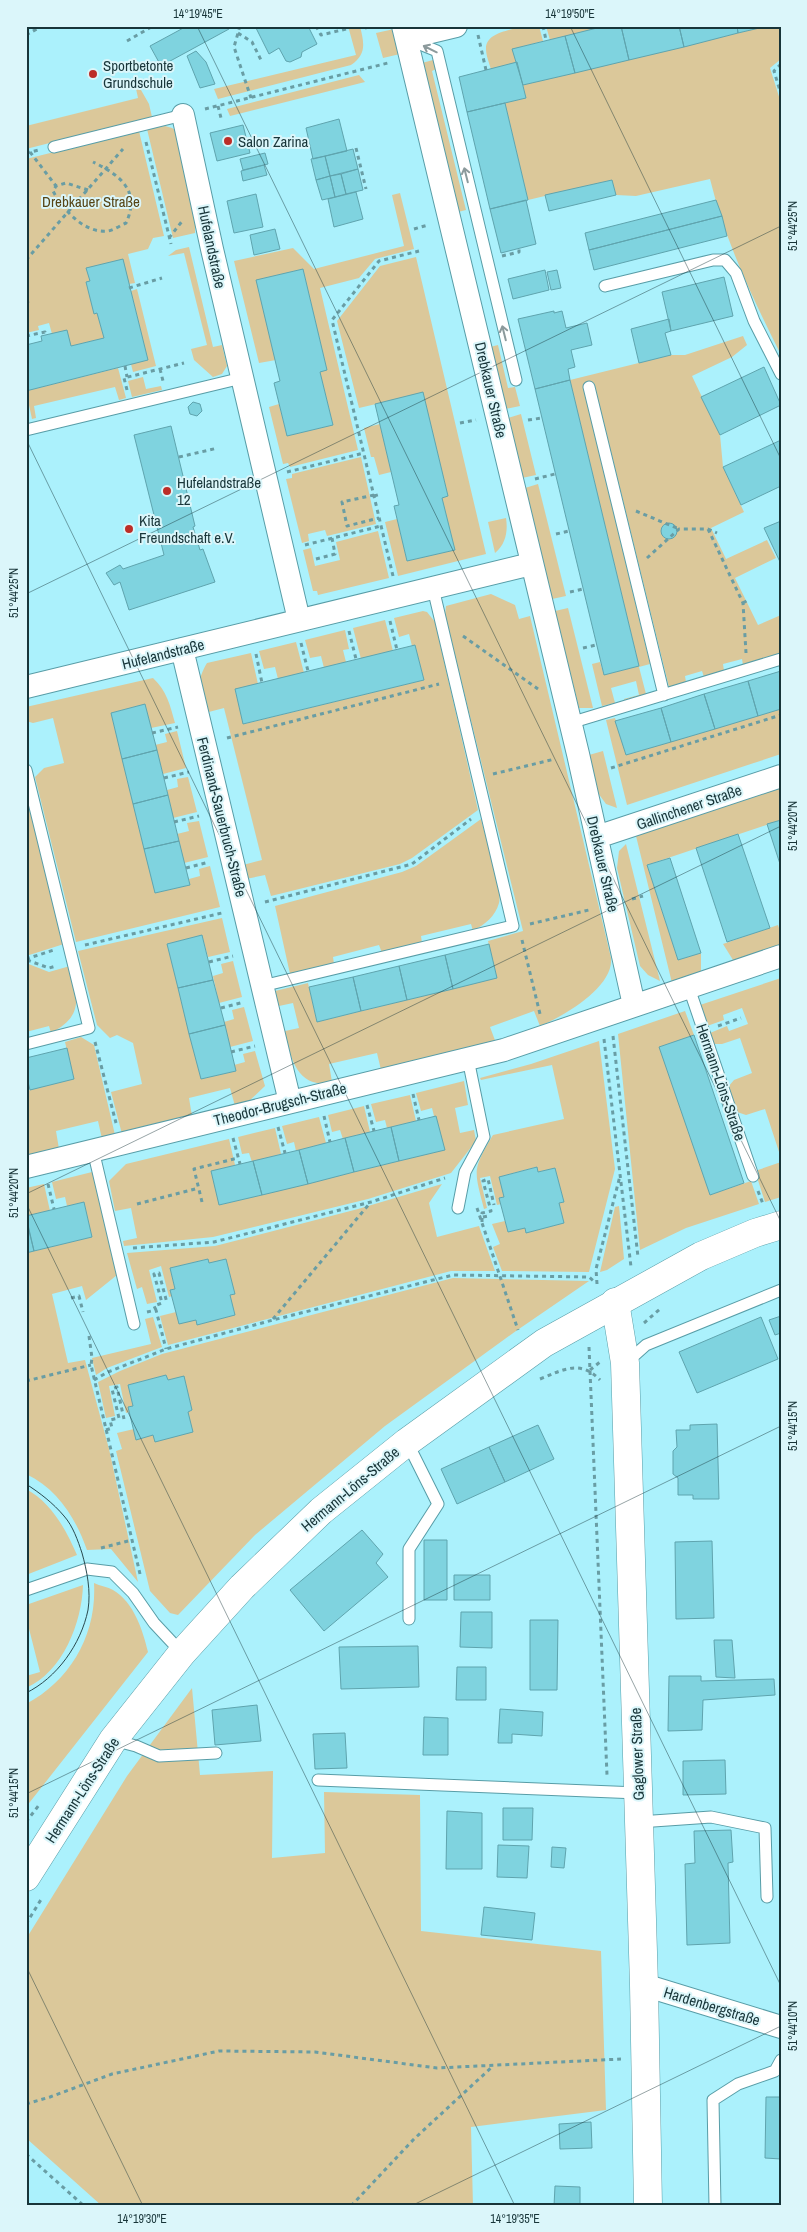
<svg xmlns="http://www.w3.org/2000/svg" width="807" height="2232" font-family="'Archivo Narrow',sans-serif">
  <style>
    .green { fill: #dbc89a }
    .building { fill: #7fd3df; stroke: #5fa4ae }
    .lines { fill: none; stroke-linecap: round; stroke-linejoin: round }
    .lane-casing { stroke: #589da7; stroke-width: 13 }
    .street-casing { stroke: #589da7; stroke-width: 24 }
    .secondary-casing { stroke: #589da7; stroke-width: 29 }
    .primary-casing { stroke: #589da7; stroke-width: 29 }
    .path { stroke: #699da4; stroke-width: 3; stroke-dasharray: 4 4; stroke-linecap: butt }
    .lane { stroke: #fff; stroke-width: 11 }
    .street { stroke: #fff; stroke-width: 22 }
    .secondary { stroke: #fff; stroke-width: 28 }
    .primary { stroke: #fff; stroke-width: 28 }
    .tram { stroke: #294a4f; stroke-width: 1 }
    .oneway { stroke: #8c9a9c }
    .ticks { fill: none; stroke: #183539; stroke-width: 1; stroke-opacity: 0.45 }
    .poi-dot { fill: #bc2d27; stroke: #dbf6fa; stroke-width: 2 }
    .labels { text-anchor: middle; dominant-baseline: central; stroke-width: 4; stroke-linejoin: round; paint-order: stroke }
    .poi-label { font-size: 15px; fill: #183539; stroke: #dbf6fa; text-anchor: start }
    .park-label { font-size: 15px; fill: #564415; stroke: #dbf6fa }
    .street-label { font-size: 15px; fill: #183539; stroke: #dbf6fa }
    .neatline { fill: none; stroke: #183539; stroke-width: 2 }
    .ticks-label { font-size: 12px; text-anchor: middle; fill: #183539 }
  </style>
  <rect width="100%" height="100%" fill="#abf1fc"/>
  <path class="green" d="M348 26H360C364 43 367 54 351 65L218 99 214 89 356 55Z
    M528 26H539L543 41 513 49 516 63 491 69C489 63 486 55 486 49 485 31 516 29 528 26Z
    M546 26H599V28L550 40Z
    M767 26H781V59L770 68 781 103V355C753 299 725 241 710 179L636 196 616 195 612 180 528 200 505 103 526 98 523 85Z
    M394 29 400 54 383 58 376 33Z
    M433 60 436 69 432 71 466 210 458 212 422 63Z
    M359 75 365 82 230 116 227 109Z
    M137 83 149 104 152 117 26 149V126L138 98 135 84Z
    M165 126 172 128 179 133 195 197V233L173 238 147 129Z
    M139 131 164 236 153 238 148 249 128 254 135 283 129 284 86 268 90 281 86 282 94 313H97L104 338 71 346 52 334 49 323 38 326 39 330 26 333V159Z
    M400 193 414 249 375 259 359 278 320 288 358 450 290 467 288 463 283 464 269 407 279 404 287 436 333 425 320 372 327 370 303 269 257 280 276 360 259 363 234 261 293 248 314 269 404 246 392 195Z
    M189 247 213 347 222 345 227 366 222 374 213 377 194 360 191 349 207 345 184 253 168 256 176 250Z
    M416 257 486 554 398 576 385 522 397 519 407 561 455 550 442 498 448 496 423 393 359 408 337 321 380 266Z
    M137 289 156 366 133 372 131 364 148 360 131 291Z
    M743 336 747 345 732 357 692 376 720 435 723 467 744 512 711 528 726 559 767 540 776 558 735 578 758 625 781 615V654L743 665 742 659 723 664 724 671 704 677 702 671 685 676 686 682 669 687 594 383 583 386 650 664 639 667 646 694 624 700V699L639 695 636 681 611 688 615 703 602 706 592 664 600 662 604 675 639 666 570 380 671 355H685Z
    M498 345 508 388 515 387 520 406 505 409 490 347Z
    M118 368 126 398 119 400 115 387 34 406 36 418 32 419 26 391Z
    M143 377 146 389 161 386 162 390 132 397 128 381Z
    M521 414 536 475 522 478 508 418Z
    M380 424 391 472 379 475 374 457H371L364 428Z
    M361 457 376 524 327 536 325 530 308 534 309 541 302 543 286 479 292 478V474Z
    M538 484 566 596 552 599 525 488Z
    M506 518C508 531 506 544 495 553L488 522Z
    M378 531 389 578 318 595 317 591H313L303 550 311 548 315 566 340 560 336 542Z
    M491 594 515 605 519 619 530 616 611 958C614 987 564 1016 540 1026L534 1011 490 1027 496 1043 381 1070 377 1053 329 1064 332 1082C297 1090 290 1057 285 1031L299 1028 293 1003 279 1006 275 991 308 983 317 1022 497 978 488 941 523 931 445 615 446 606Z
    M568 608 593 708H579L555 611Z
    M423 611 427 612 435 622 478 810 412 858 400 864 271 896 265 875 246 879 243 865 262 860 224 708 205 713C200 692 195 683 207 663L251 653 258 684 235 690 244 724 424 680 415 645 412 646 409 634 399 637 394 618Z
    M385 620 393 651 361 659 353 628Z
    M345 630 349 649 343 650 346 662 324 668 321 656 310 658 305 640Z
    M296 642 304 673 278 679 275 667 264 669 259 651Z
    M153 678C167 691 170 705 175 723L151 728 145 704 111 713 155 893 190 885 189 879 200 876 199 869 210 866 220 907 76 942 35 777 44 768 64 763 53 718 33 723 26 721V707Z
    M781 709V754L627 805 606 720 615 718 626 755Z
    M177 731 186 768 163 774 155 745 167 742 165 734Z
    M603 751 617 808 606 804 598 793 589 755Z
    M188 777 197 812 173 818 167 790 178 787 177 779Z
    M26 786 64 944 26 956Z
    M781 788V820L647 865 678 960 701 953V973L672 983 636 836Z
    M481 819C485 837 503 888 499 903 495 917 485 924 473 931L471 924 421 936 422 943 382 953 379 945 333 957 334 964 290 974 275 906 402 872 416 866Z
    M199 821 208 857 184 863 177 834 189 831 187 823Z
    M626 844 660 981 648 975 640 966 617 868 619 851Z
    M222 918 230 952 208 957 202 935 167 944 201 1079 236 1071 234 1065 245 1062 243 1054 255 1051 265 1086 247 1103 235 1106 230 1088 189 1098 192 1116 122 1134 111 1092 142 1084 133 1043 117 1035 110 1038 97 1025 78 951Z
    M778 925 781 934V944C771 954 747 960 733 960L723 944Z
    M233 961 242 997 219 1003 213 976 223 973 221 964Z
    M26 963 49 972 70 966C77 998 85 1015 51 1033L49 1026 26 1032Z
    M781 978V1158L765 1109 746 1115 737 1112 728 1087 734 1080 752 1073 740 1038 722 1044H714L710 1033 727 1026 729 1031 748 1024 742 1008 723 1015 724 1020 707 1026 700 1005Z
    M244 1007 253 1041 230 1047 224 1022 234 1019 232 1010Z
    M685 1011 694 1035 660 1047 710 1195 751 1181 759 1204 686 1228 640 1250 618 1034Z
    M81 1037 94 1045 115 1135 102 1139 98 1121 56 1131 59 1149 26 1158V1091L74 1079 65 1042Z
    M599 1041 615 1169 589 1272 502 1271 493 1247 500 1244 492 1224 505 1221 508 1232 525 1228 526 1233 564 1223 559 1203 564 1202 555 1168 538 1172 536 1167 499 1177 504 1197 499 1198 501 1204 497 1205 490 1176 480 1178 487 1208 484 1209C474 1170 472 1170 493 1135L564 1119 552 1065 481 1080 480 1078 531 1064Z
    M464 1081 468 1105 455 1108 460 1133 474 1130 476 1141 451 1173 368 1199 213 1237 124 1246 123 1241 137 1238 131 1208 115 1211 109 1181 126 1164 229 1139 235 1165 211 1172 220 1205 444 1150 436 1116H434L432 1108 421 1111 416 1093Z
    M410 1095 416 1121 387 1128 385 1120 376 1122 371 1104Z
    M364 1106 370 1132 343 1139 340 1130 332 1132 328 1115Z
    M319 1117 326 1143 296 1151 294 1142 287 1144 282 1126Z
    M275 1128 281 1154 252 1162 249 1153 242 1154 238 1137Z
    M781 1162V1197L765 1202 755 1171Z
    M92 1172 95 1176 117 1275 86 1300 82 1286 52 1294 68 1363 85 1360 109 1449 138 1582 111 1549 87 1550C76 1519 58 1489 26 1474V1253L92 1237 84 1202 67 1206 65 1197 56 1199 52 1182Z
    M44 1184 50 1211 26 1216V1188Z
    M442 1184 429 1203 437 1237 479 1226 495 1271H451L168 1345 160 1316 176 1312 196 1320 197 1325 235 1315 230 1295 207 1259 170 1268 175 1289 170 1290 172 1296 169 1297 161 1266 149 1270 157 1302 147 1304 142 1287 137 1289 127 1253 215 1246 358 1209Z
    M619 1206 624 1259 607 1270 600 1272 615 1207Z
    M453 1278 589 1281 516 1331 385 1426 255 1535 178 1615 170 1613 150 1591 116 1451 122 1449 117 1433 134 1429 136 1440 153 1435 155 1441 188 1412 192 1410 184 1377 168 1380 166 1375 128 1385 133 1406 128 1407 129 1412 126 1413 120 1384 109 1386 115 1416 106 1418 98 1382 120 1371 162 1354Z
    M153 1317 162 1347 107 1368 96 1375 92 1358 151 1344 145 1319Z
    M26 1489C52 1503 66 1530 77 1555L26 1575Z
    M94 1583C100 1586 108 1587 113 1590 134 1602 143 1631 148 1652L26 1807V1704C71 1680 97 1634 94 1583Z
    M83 1585C82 1622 63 1672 26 1688V1676L40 1672 26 1617V1605Z
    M192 1688 200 1775 273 1771 272 1858 325 1853 324 1792 420 1795 421 1931 601 1951 606 2110 471 2127 473 2206H102L26 2138V1939L127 1776Z"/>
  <path class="building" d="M187 26H228L229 29 161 66 150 46Z
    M255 26H308L317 44 302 52 301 57 290 62 286 61 279 48 269 54Z
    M621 26H679L684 47 629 60Z
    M621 26 629 60 575 73 565 36 605 26Z
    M679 26H737L738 33 684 47Z
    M737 26H768L738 33Z
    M565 36 575 73 523 85 512 49Z
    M196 51 206 62 215 84 200 88 187 56Z
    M517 62 526 98 467 112 459 77Z
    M505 103 528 200 490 209 467 112Z
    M339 119 347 151 313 159 306 128Z
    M243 125 250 153 217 161 210 133Z
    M353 149 358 169 330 176 325 156Z
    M265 153 268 164 243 170 240 159Z
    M325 156 330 176 316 180 311 159Z
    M264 165 267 175 243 181 241 171Z
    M358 169 363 190 346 194 341 174Z
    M341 174 346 194 335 197 330 176Z
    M330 176 335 197 322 200 316 180Z
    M612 180 616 195 549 211 545 195Z
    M356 192 363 219 334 227 328 199Z
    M256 194 263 227 234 233 227 201Z
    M526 200 536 244 501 253 490 209Z
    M716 200 722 216 589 250 585 233Z
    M722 216 727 236 594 270 589 250Z
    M275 229 280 249 254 255 250 235Z
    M123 259 148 360 26 391V345L42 341 41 336 67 330 71 346 104 338 97 313 94 314 86 282 90 281 86 268Z
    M303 269 327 370 320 372 333 425 287 436 274 383 280 381 256 280Z
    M545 270 549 290 513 299 508 279Z
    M557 270 561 288 551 290 547 272Z
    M724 277 733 316 671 331 662 292Z
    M554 311V313L562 311 566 328 587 323 592 345 571 350 575 367 568 369 570 380 535 389 518 319Z
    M669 319 671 331 665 333 671 355 639 363 631 329Z
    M764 367 781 405 720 435 701 397Z
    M570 380 639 666 604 675 535 389Z
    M423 392 448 496 442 498 455 550 407 561 394 506 399 505 375 404Z
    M193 402 200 404 202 411 197 416 190 414 188 407Z
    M171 426 195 526 193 527 200 550 203 549 215 582 129 610 120 582 114 585 106 573 120 565 123 569 164 555 134 435Z
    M781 440V486L741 505 723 467Z
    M781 521V564L764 528Z
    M661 531a8 8 0 1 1 16 0a8 8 0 1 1-16 0Z
    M415 645 424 680 243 724 235 689Z
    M781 671V709L758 716 748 681Z
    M748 681 758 716 715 729 704 694Z
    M704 694 715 729 671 742 661 708Z
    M145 704 157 750 122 759 111 713Z
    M661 708 671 742 626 755 615 721Z
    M157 750 168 795 133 804 122 759Z
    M168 795 179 841 144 849 133 804Z
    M781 820V867L767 824Z
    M738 834 770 928 727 942 696 848Z
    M179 841 190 885 155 893 144 849Z
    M670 858 701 953 678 960 647 865Z
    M202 935 213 980 178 988 167 944Z
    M489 944 497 978 453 989 445 955Z
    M445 955 453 989 407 1000 399 966Z
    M399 966 407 1000 361 1011 353 977Z
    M353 977 361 1011 317 1022 309 987Z
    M213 980 225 1025 189 1034 178 988Z
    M225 1025 236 1071 201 1079 189 1034Z
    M694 1035 744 1183 710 1195 659 1047Z
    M67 1048 74 1079 30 1090 26 1074V1058Z
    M436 1116 445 1150 399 1161 391 1127Z
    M391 1127 399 1161 354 1172 345 1138Z
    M345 1138 354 1172 308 1184 299 1150Z
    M299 1150 308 1184 262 1195 253 1161Z
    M253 1161 262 1195 219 1205 211 1171Z
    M537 1167 538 1172 555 1168 564 1202 559 1203 564 1223 526 1233 525 1228 508 1232 499 1198 504 1197 499 1177Z
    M84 1202 92 1237 34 1251 26 1216Z
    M26 1219 34 1251 26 1253Z
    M208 1259 209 1263 226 1259 235 1294 230 1295 235 1315 197 1325 196 1320 179 1324 170 1290 175 1289 170 1268Z
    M781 1316V1333L775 1335 769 1320Z
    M761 1317 778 1359 697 1393 679 1352Z
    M166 1375 168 1380 184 1376 192 1410 188 1412 193 1432 155 1442 153 1435 136 1440 128 1407 133 1406 128 1385Z
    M717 1424 719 1499H693V1495H678V1478L673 1474V1451L677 1447 676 1430H690V1425Z
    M538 1425 554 1459 505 1482 489 1447Z
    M489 1447 505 1482 457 1504 441 1469Z
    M362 1530 383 1554 376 1563 388 1577 324 1631 290 1590Z
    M424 1540H447V1600H424Z
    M712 1541 714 1618 676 1619 675 1542Z
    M454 1575H490V1600H454Z
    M461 1612H492V1648L460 1647Z
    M530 1620H558L557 1690H530Z
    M714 1640H732L735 1678 716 1677Z
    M418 1646 419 1687 341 1689 339 1647Z
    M457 1667H486V1700H456Z
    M669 1676H701V1681L774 1679 775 1695 703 1700 702 1730 668 1731Z
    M257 1705 261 1741 215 1745 212 1710Z
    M500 1709 543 1712 542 1736 512 1734V1743H498Z
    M424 1717 448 1718V1755H423Z
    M345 1733 347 1768 315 1769 313 1734Z
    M725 1760 726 1794 683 1795V1761Z
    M503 1808H533L532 1840H503Z
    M447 1811 482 1813V1869H446Z
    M731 1830 733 1862 728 1863 730 1943 687 1945 685 1864 695 1863 694 1831Z
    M498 1845 529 1846 527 1878 497 1877Z
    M552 1847 566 1848 564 1868 551 1867Z
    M484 1907 535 1913 532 1940 481 1935Z
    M766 2097H781V2159L765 2158Z
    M591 2122 592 2148 560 2149 559 2124Z
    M555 2186 580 2187V2206H554Z"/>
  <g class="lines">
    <g class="lane-casing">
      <path id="lane" d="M410 40 437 51 516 380
        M54 147 183 115
        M605 286 713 260H725L736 273 754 321 781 374
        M589 387 664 695
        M26 430 242 378
        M570 723 781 659
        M26 770 89 1028 26 1044
        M262 986 513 926 433 588
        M689 988 753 1176
        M93 1150 134 1324
        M458 1208 465 1172 484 1137 468 1059
        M627 1362 646 1345 781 1290
        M407 1442 438 1504 409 1549V1619
        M26 1590 87 1569 112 1572 133 1593 154 1623 182 1653
        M113 1740 136 1746 159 1756 216 1753
        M318 1780 638 1793
        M639 1822 711 1817 765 1828 767 1897
        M715 2206 713 2100 738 2084 775 2071 781 2060"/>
    </g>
    <g class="street-casing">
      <path id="street" d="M403 26 578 754 634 1005
        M406 38 456 26
        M183 115 212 249 299 620
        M182 649 290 1102
        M26 687 531 564
        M597 837 781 776
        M26 1167 504 1050 781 956
        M644 1985 781 2027"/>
    </g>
    <g class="secondary-casing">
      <path id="secondary" d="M615 1302 625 1363 644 1985 648 2206"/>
    </g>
    <g class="primary-casing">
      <path id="primary" d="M26 1877 113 1740 182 1653 242 1587 321 1511 407 1442 544 1343 701 1256 755 1233 781 1225"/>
    </g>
    <path class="path" d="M240 26 234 47 251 98
      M316 26 321 35 346 29
      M543 26 546 40
      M602 26V27
      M365 28 373 26
      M238 33 252 42 261 60
      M26 35 42 26
      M478 35 486 70
      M127 41 153 26
      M781 64 774 71 781 94
      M218 106 221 118
      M205 109 388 63
      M146 142 171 244
      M356 148 366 189
      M30 152 56 186
      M26 153 39 150
      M88 190 66 183 56 186 53 191C63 210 85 234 108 231 114 230 121 225 126 223 141 191 120 175 93 162
      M414 229 428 225
      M169 238 183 220
      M502 256 519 252V249
      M26 260 123 149
      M129 288 162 278
      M26 302 29 301
      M26 336 45 332 46 335
      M125 366 127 377
      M160 369 163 381
      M127 390 124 378 184 363
      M528 420 542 418
      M460 423 476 420
      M179 457 218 448
      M287 472 364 453
      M535 479 555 474
      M374 495 342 502 347 526 379 518
      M374 496 381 494
      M636 511 679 529
      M708 529 743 603 746 653
      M556 534 569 531
      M305 545 381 526
      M647 558 679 529H708L717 533
      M316 559 335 554 332 538
      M393 576 332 320 379 261 419 251
      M570 592 583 589
      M743 603 748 600
      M390 621 397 650
      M349 631 356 659
      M463 636 538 689
      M301 643 308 671
      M583 648 596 645
      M256 654 262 683
      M152 733 178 727
      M227 738 439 684
      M611 768 781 715
      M493 774 555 759
      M164 778 189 772
      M174 822 199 816
      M186 868 209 862
      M632 899 643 896
      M265 902 412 864 471 819
      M530 924 589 910
      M522 940 540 1014
      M85 945 222 913
      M26 959 54 950
      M27 960 49 968 56 966
      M209 962 233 956
      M221 1008 244 1002
      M718 1026 741 1018
      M613 1036 638 1257
      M604 1039 631 1267
      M95 1042 116 1123
      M231 1052 255 1046
      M413 1094 419 1120
      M367 1105 374 1131
      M324 1116 330 1142
      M278 1127 285 1153
      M233 1138 240 1164
      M48 1184 54 1209
      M758 1191 763 1204
      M202 1202 194 1169 238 1158
      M137 1204 199 1188
      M477 1208 518 1330
      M483 1217 488 1216
      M482 1222V1213L491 1211 483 1181 488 1179 494 1205
      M133 1248 214 1242 371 1202 445 1178
      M597 1284 596 1269 620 1176
      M71 1298 79 1296 83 1312
      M156 1310 154 1306 162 1303 154 1274 159 1273 167 1303
      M147 1312 156 1310 166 1349
      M273 1319 370 1203
      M644 1323 660 1309
      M89 1336 92 1358 91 1365 140 1574
      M589 1347 607 1775
      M590 1370 600 1362
      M540 1379C563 1370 580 1359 600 1380
      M94 1380 108 1372 166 1349 273 1320 453 1275 589 1277 596 1283
      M26 1381 91 1365
      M106 1430 112 1428 110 1420 119 1418 112 1389 117 1387 124 1419
      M101 1548 132 1540
      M26 1822 39 1805
      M26 1924 42 1898
      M26 2104 50 2097 112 2074 219 2051 315 2052 437 2068 621 2059
      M26 2154 84 2206
      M351 2206 414 2139 493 2066"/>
    <use href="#lane" class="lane"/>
    <use href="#street" class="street"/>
    <use href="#secondary" class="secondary"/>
    <use href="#primary" class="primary"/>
    <path class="tram" d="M26 1484C40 1493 53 1503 64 1516 73 1526 78 1541 82 1553 87 1571 91 1591 88 1610 81 1644 57 1678 26 1693"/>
  </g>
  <defs><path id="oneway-shaft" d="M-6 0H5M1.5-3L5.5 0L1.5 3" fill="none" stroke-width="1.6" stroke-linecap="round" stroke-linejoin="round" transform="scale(1.25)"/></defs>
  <g class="oneway">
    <use href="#oneway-shaft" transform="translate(430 49) rotate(-154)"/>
    <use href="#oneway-shaft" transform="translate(466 175) rotate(-104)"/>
    <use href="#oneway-shaft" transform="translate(504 333) rotate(-104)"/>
  </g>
  <path class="ticks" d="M197 26 781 1222M570 26 781 459M26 439 781 1986M26 594 781 226M26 1194 781 826M26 1203 515 2206M26 1794 781 1426M26 1966 143 2206M411 2206 781 2026"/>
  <g class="poi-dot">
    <circle cx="93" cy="74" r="5"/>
    <circle cx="228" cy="141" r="5"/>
    <circle cx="167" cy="491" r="5"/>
    <circle cx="129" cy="529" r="5"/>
  </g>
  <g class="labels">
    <g class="poi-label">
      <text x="103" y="65">Sportbetonte<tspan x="103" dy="17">Grundschule</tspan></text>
      <text x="238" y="141">Salon Zarina</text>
      <text x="177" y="482">Hufelandstraße<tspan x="177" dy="17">12</tspan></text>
      <text x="139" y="520">Kita<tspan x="139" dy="17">Freundschaft e.V.</tspan></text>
    </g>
    <g class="park-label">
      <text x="91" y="201">Drebkauer Straße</text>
    </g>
    <g class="street-label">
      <text transform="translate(212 247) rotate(78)">Hufelandstraße</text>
      <text transform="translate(491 390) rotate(77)">Drebkauer Straße</text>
      <text transform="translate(163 654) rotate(-14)">Hufelandstraße</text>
      <text transform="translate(689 807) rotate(-19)">Gallinchener Straße</text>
      <text transform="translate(222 817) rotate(76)">Ferdinand-Sauerbruch-Straße</text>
      <text transform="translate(603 864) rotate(77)">Drebkauer Straße</text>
      <text transform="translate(721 1082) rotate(71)">Hermann-Löns-Straße</text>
      <text transform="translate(280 1104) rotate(-14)">Theodor-Brugsch-Straße</text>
      <text transform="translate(350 1489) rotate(-40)">Hermann-Löns-Straße</text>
      <text transform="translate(637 1754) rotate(-92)">Gaglower Straße</text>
      <text transform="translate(82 1790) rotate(-57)">Hermann-Löns-Straße</text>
      <text transform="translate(712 2006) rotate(17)">Hardenbergstraße</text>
    </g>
  </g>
  <rect width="807" height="2232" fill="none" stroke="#dbf6fa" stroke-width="55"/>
  <rect x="28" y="28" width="752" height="2176" class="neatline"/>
  <g class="ticks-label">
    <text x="198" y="18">14°19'45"E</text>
    <text x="570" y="18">14°19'50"E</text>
    <text transform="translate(793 226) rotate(-90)" y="4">51°44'25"N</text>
    <text transform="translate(14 593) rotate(-90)" y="4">51°44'25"N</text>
    <text transform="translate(793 826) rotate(-90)" y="4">51°44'20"N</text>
    <text transform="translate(14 1193) rotate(-90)" y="4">51°44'20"N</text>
    <text transform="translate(793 1426) rotate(-90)" y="4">51°44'15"N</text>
    <text transform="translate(14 1793) rotate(-90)" y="4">51°44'15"N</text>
    <text transform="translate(793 2026) rotate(-90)" y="4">51°44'10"N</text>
    <text x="142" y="2223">14°19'30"E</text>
    <text x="515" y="2223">14°19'35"E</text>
  </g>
</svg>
